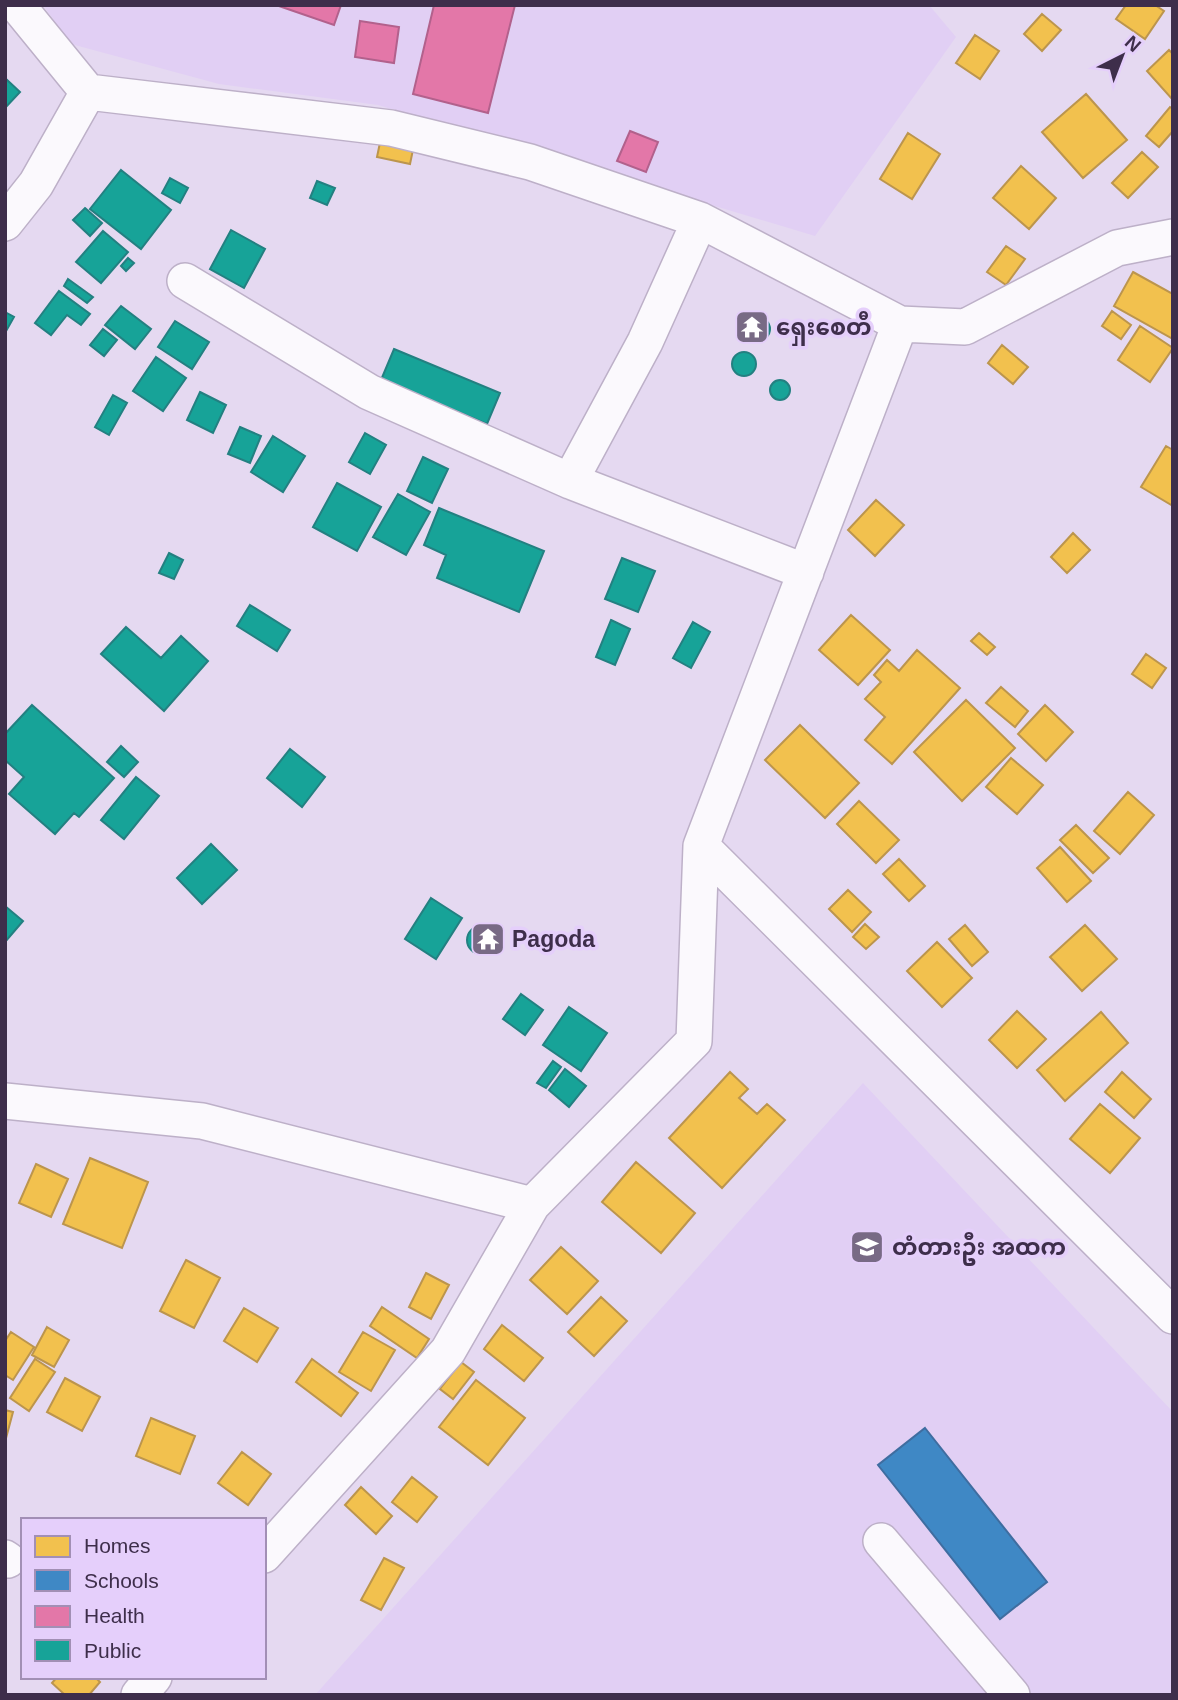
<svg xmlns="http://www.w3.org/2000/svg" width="1178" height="1700" font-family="Arial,'Noto Sans Myanmar',sans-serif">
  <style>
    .built { fill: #e1cff4 }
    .homes { fill: #f2c14e; stroke: #bc954d; stroke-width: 2 }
    .schools { fill: #3f88c5; stroke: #3f6da0; stroke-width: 2 }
    .health { fill: #e377a8; stroke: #b2618c; stroke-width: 2 }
    .public { fill: #17a398; stroke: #238081; stroke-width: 2 }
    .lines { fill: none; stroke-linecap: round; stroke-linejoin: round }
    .minor-casing { stroke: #bdb0c8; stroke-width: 38 }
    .minor { stroke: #fbf9fd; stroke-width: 35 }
    .labels { text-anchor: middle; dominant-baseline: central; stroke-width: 7; stroke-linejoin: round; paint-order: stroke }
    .poi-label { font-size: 23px; font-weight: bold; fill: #3e2e4b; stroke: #e5cffb; text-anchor: start }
  </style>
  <rect width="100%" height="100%" fill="#e5d9f1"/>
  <path class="built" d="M43 5H929L956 37 815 236 378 105 219 84 71 44Z
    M863 1083 1173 1412V1695H315Z"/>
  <path class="homes" d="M1126 5H1155L1164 11 1145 39 1116 19Z
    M1042 14 1061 30 1042 51 1024 34Z
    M975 35 999 51 980 79 956 63Z
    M1169 50 1173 54 1172 99 1147 71Z
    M1086 94 1127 140 1083 178 1042 132Z
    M1170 107 1173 109V131L1159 147 1146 136Z
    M382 133 415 140 410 164 377 157Z
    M908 133 940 154 912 199 880 179Z
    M1142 152 1158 167 1128 198 1112 183Z
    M1021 166 1056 198 1029 229 993 198Z
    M1006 246 1025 259 1006 285 987 272Z
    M1133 272 1173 294V339L1114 306Z
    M1112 311 1131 325 1121 339 1102 326Z
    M1140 326 1173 348 1150 382 1118 360Z
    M1002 345 1028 367 1013 384 988 363Z
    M1166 446 1173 450V506L1141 487Z
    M876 500 904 525 875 556 848 530Z
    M1073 533 1090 550 1067 573 1051 557Z
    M851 615 890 650 858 685 819 650Z
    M979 633 995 647 987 655 971 641Z
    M917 650 960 688 892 764 865 740 885 717 865 699 881 682 874 675 887 660 899 671Z
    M1146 654 1166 668 1152 688 1132 674Z
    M1001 687 1028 711 1015 727 986 703Z
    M966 700 1015 748 962 801 914 752Z
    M1045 705 1073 732 1046 761 1018 734Z
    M800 725 859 783 825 818 765 760Z
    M1011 758 1043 785 1017 814 986 787Z
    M1128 792 1154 815 1120 854 1094 831Z
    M859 801 899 840 876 863 837 824Z
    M1076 825 1109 858 1093 873 1060 840Z
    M1060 847 1091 881 1067 902 1037 868Z
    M899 859 925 886 909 901 883 874Z
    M848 890 871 912 852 932 829 909Z
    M865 924 879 937 866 949 853 937Z
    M965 925 988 952 972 966 949 939Z
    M1085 925 1117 959 1082 991 1050 957Z
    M937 942 972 978 942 1007 907 971Z
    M1017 1011 1046 1039 1017 1068 989 1040Z
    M1101 1012 1128 1043 1065 1101 1037 1070Z
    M730 1072 748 1089 739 1098 757 1114 767 1104 785 1120 722 1188 669 1138Z
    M1122 1072 1151 1099 1134 1118 1105 1092Z
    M1100 1104 1140 1138 1110 1173 1070 1139Z
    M90 1158 148 1182 122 1248 63 1224Z
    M636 1162 695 1213 661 1253 602 1202Z
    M36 1164 68 1179 51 1217 19 1203Z
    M561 1247 598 1281 567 1314 530 1280Z
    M186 1260 220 1278 194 1328 160 1311Z
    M426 1273 449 1285 431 1319 409 1307Z
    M601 1297 627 1321 594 1356 568 1332Z
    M382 1307 429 1339 417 1358 370 1326Z
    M244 1308 278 1328 257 1362 224 1341Z
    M502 1325 543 1358 524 1381 484 1349Z
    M47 1327 69 1340 54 1367 32 1355Z
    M11 1332 34 1347 13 1380 5 1375V1341Z
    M363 1332 395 1350 371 1391 339 1372Z
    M35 1359 55 1372 29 1411 10 1398Z
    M312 1359 358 1393 341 1416 296 1382Z
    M461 1362 474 1372 453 1399 440 1389Z
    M65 1378 100 1397 82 1431 47 1412Z
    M476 1380 525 1418 488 1465 439 1427Z
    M5 1410 13 1412 5 1442Z
    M151 1418 195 1436 180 1474 136 1456Z
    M242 1452 271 1474 248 1505 218 1483Z
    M412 1477 437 1497 417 1522 392 1502Z
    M361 1487 392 1516 376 1534 345 1505Z
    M384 1558 404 1568 381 1610 361 1600Z
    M57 1677H95L100 1682 89 1695H65L52 1683Z"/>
  <path class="schools" d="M925 1428 1047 1582 1000 1619 878 1465Z"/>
  <path class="health" d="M276 5H341L334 25Z
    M434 5H515L488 113 413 94Z
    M360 21 399 27 394 63 355 57Z
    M630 131 658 142 646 172 617 161Z"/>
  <path class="public" d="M5 78 20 92 5 108Z
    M121 170 171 210 141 249 90 209Z
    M170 178 188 188 180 203 162 193Z
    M317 181 335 188 327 205 310 198Z
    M85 208 102 223 90 236 73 220Z
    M231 230 265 249 244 288 210 269Z
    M103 231 128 252 101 283 76 262Z
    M128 258 134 263 126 271 121 266Z
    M68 279 93 297 87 303 64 286Z
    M59 291 90 314 81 325 67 315 51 335 35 323Z
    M121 306 151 329 135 349 105 325Z
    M5 312 14 317 5 333Z
    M748 329a11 11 0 1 1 22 0a11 11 0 1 1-22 0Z
    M175 321 209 342 192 369 158 347Z
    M103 329 117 340 104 356 90 345Z
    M394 349 500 393 487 424 381 380Z
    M732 364a12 12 0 1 1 24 0a12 12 0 1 1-24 0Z
    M156 357 186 378 163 411 133 391Z
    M770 390a10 10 0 1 1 20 0a10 10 0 1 1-20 0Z
    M200 392 226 405 213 433 187 420Z
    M113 395 127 403 109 435 95 427Z
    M240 427 261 436 250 463 228 454Z
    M365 433 386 445 370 474 349 462Z
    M273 436 305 456 283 492 251 472Z
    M423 457 448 469 432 503 407 491Z
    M337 483 381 507 357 551 313 527Z
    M398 494 430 512 406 555 373 537Z
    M439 508 544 551 519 612 437 578 446 555 424 545Z
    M169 553 183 560 174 579 159 573Z
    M622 558 655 571 638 612 605 599Z
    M250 605 290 630 277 651 237 626Z
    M611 620 630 629 615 665 596 657Z
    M693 622 710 632 691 668 673 658Z
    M126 627 161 658 181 636 208 661 164 711 101 654Z
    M32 705 114 778 79 817 74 813 55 834 9 794 24 777 5 760V734Z
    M121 746 138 762 124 777 107 762Z
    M290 749 325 777 302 807 267 778Z
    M136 777 159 796 124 839 101 820Z
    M211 844 237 870 202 904 177 878Z
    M431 898 462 918 436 959 405 939Z
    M5 906 23 921 5 942Z
    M467 940a14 14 0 1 1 28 0a14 14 0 1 1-28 0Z
    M521 994 543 1010 525 1035 503 1019Z
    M569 1007 607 1033 581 1071 543 1045Z
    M553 1061 561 1067 546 1088 537 1083Z
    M565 1069 586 1086 569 1107 549 1090Z"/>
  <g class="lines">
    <g class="minor-casing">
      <path id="minor" d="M17 5 88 92 391 128 530 162 700 220 900 324 965 327 1117 248 1173 237
        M5 223 36 184 88 92
        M185 281 369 392 570 481 806 572
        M570 481 645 342 700 220
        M701 846 1173 1316
        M5 1101 202 1121 532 1205 694 1041 701 846 900 324
        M881 1541 1012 1695
        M264 1555 448 1351 532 1205
        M5 1558 8 1560
        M139 1695 154 1677"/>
    </g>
    <use href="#minor" class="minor"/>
  </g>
  <defs>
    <g id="temple-square" transform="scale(1.75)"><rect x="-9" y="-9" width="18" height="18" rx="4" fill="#786a85" stroke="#e5cffb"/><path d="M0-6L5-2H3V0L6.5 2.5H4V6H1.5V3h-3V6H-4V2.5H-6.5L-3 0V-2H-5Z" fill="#fff"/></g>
    <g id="school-square" transform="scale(1.75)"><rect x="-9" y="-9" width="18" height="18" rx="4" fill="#786a85" stroke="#e5cffb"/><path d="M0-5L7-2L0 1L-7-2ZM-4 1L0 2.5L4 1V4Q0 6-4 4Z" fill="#fff"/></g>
  </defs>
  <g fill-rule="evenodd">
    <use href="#temple-square" x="752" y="327"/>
    <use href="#temple-square" x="488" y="939"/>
    <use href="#school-square" x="867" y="1247"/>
  </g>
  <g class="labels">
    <g class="poi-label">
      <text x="776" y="327">ရှေးစေတီ</text>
      <text x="512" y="939">Pagoda</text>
      <text x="892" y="1247">တံတားဦး အထက</text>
    </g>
  </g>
  <rect width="1178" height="1700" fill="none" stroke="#3e2e4b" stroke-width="14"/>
  <rect x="21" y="1518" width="245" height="161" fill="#e5cffb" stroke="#a28fb5" stroke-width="2"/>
  <rect x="35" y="1536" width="35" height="21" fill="#f2c14e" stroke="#a28fb5" stroke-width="2"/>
  <text x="84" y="1553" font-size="21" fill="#3e2e4b">Homes</text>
  <rect x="35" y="1570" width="35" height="21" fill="#3f88c5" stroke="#a28fb5" stroke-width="2"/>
  <text x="84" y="1588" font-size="21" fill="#3e2e4b">Schools</text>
  <rect x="35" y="1606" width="35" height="21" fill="#e377a8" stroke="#a28fb5" stroke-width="2"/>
  <text x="84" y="1623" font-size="21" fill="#3e2e4b">Health</text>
  <rect x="35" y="1640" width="35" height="21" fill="#17a398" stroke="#a28fb5" stroke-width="2"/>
  <text x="84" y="1658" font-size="21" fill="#3e2e4b">Public</text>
  <g transform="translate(1122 56) rotate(42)" stroke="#e5cffb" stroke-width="5" paint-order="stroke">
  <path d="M0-5L12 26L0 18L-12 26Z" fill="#3e2e4b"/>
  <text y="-10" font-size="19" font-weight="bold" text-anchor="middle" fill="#3e2e4b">N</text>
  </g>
</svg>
